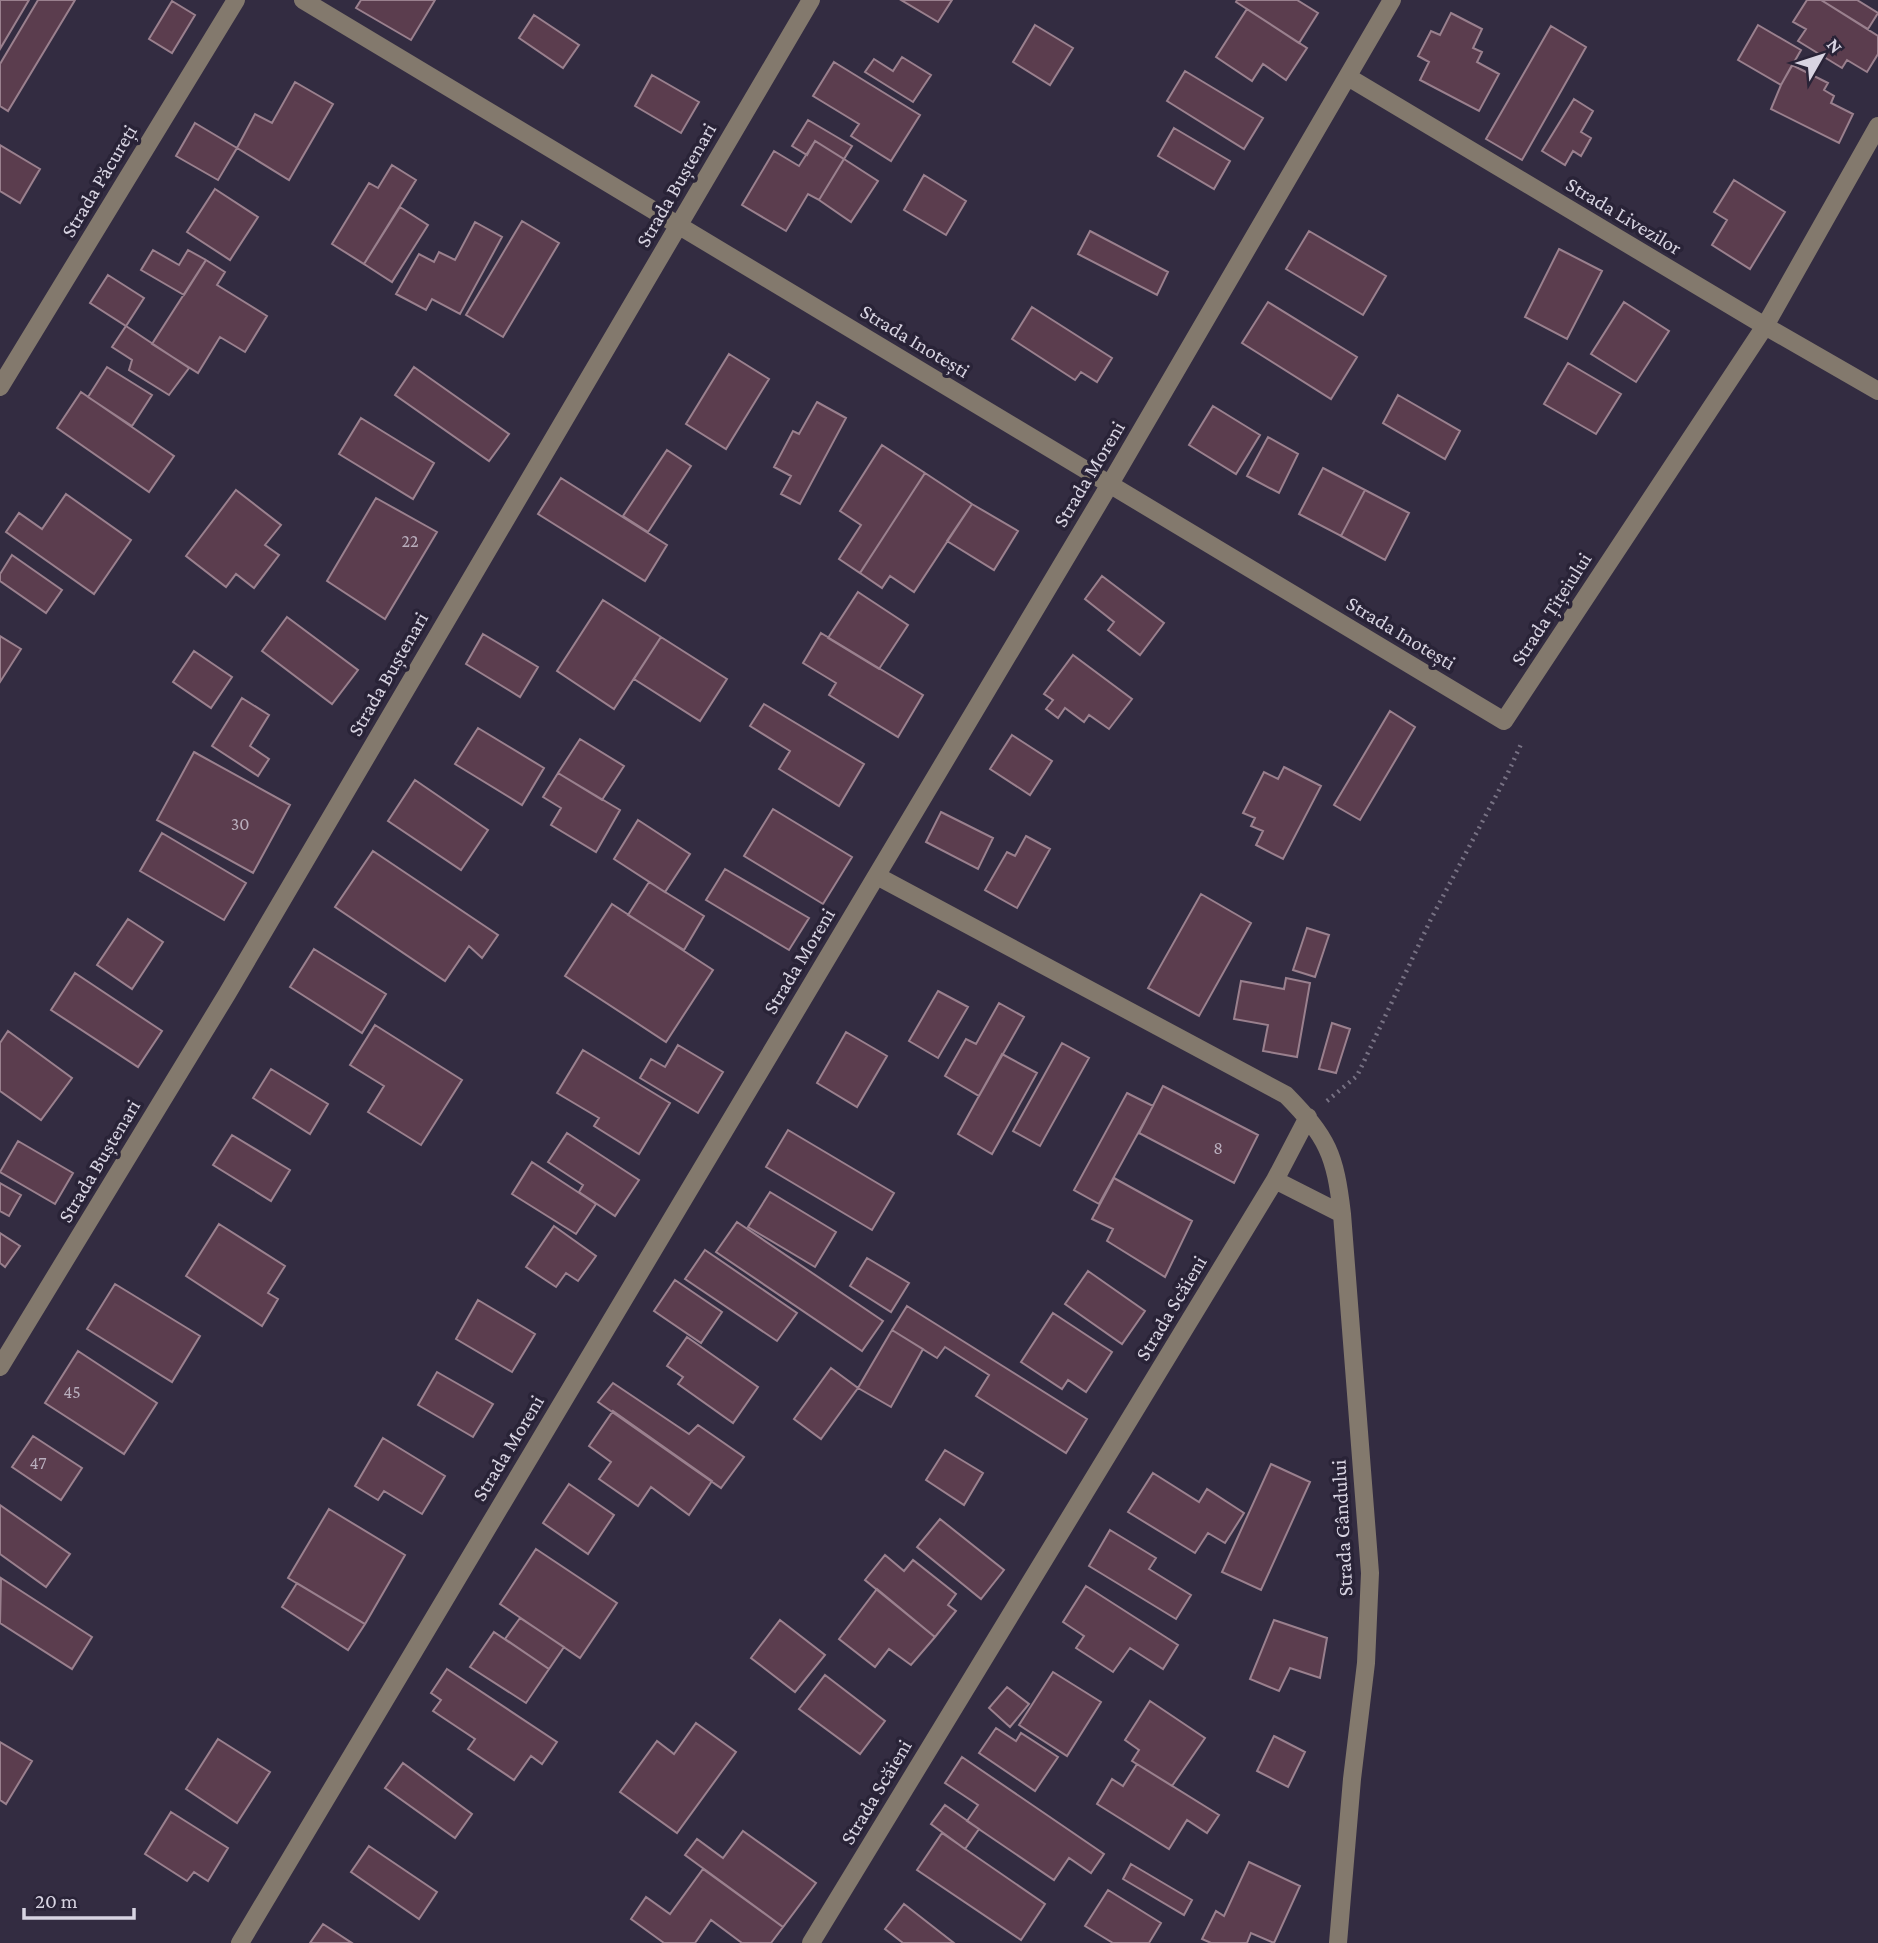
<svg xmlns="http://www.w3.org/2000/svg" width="1878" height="1943" font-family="'Crimson Pro',serif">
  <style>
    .building { fill: #5b3d4e; stroke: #9a808e; stroke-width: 2 }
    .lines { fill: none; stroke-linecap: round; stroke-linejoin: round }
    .path { stroke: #787284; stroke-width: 4.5; stroke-dasharray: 2 5; stroke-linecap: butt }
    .minor { stroke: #83796d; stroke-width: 18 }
    .labels { text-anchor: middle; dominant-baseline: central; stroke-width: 7; stroke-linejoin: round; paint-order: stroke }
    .number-label { font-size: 18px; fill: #b9aebd }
    .street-label { font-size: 21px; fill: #d8d4e2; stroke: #292337 }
  </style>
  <rect width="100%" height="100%" fill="#332c41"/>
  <path class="building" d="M0 0H29L0 49Z
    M38 0H75L8 111 0 106V64Z
    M361 0H435L411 40 356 8Z
    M901 0H952L938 22Z
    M1237 0H1297L1318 13 1299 43 1236 2Z
    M1807 0H1821L1878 36V54L1867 72 1847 60 1842 68 1798 41 1806 29 1793 22Z
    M1821 0H1857L1878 13 1868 29Z
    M172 1 195 15 172 53 149 39Z
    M1247 9 1307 48 1286 80 1263 64 1252 81 1216 57Z
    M1451 13 1482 29 1473 48 1482 52 1477 62 1499 74 1479 111 1420 80 1429 62 1418 56 1431 31 1440 35Z
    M534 15 579 45 563 68 519 38Z
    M1035 25 1073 48 1050 85 1013 62Z
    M1758 25 1801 50 1781 85 1738 60Z
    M1551 26 1586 47 1522 160 1486 139Z
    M902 57 931 75 913 102 865 72 874 59 893 71Z
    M834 62 920 115 891 161 851 136 859 124 813 96Z
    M1792 65 1828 83 1824 90 1834 96 1831 103 1853 114 1839 143 1771 109 1781 85Z
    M1185 71 1263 118 1244 149 1167 101Z
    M652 75 699 102 681 133 635 106Z
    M295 82 333 104 289 180 237 148 255 114 272 123Z
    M1574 99 1593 111 1581 132 1591 138 1581 156 1573 151 1565 165 1542 151Z
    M808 120 852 146 844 159 815 141 807 155 792 146Z
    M195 123 237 148 218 180 176 156Z
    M1174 128 1230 161 1214 189 1158 156Z
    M815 141 844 159 819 200 808 194 786 231 742 205 774 151 799 166Z
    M0 145 40 169 20 203 0 191Z
    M844 159 878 181 851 222 819 200Z
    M392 165 416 180 364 264 332 244 369 183 378 188Z
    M924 175 966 201 946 235 904 210Z
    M1734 180 1785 212 1750 269 1712 245 1727 220 1714 212Z
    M215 189 258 217 230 260 187 232Z
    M400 207 428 225 392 282 364 264Z
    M522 221 559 243 503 337 466 315Z
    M475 222 502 237 460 314 432 299 426 310 396 294 419 254 434 262 439 252 455 260Z
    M1090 231 1168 272 1157 295 1078 254Z
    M1309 231 1386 276 1363 315 1286 269Z
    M1559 249 1602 271 1567 339 1525 317Z
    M153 250 179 265 188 250 206 260 184 295 141 270Z
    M206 260 225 272 217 285 267 316 245 352 220 337 198 373 152 344Z
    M108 275 144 298 126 326 90 303Z
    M1268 302 1357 357 1331 399 1242 343Z
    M1624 302 1669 331 1636 382 1591 354Z
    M1032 307 1112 358 1097 382 1081 372 1075 380 1012 339Z
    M126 326 189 368 169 395 129 370 132 360 112 347Z
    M729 354 769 379 726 449 686 424Z
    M1568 363 1621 394 1596 434 1544 404Z
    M107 367 152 395 132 426 88 397Z
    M414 367 509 434 489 461 395 395Z
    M81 392 174 456 149 492 57 428Z
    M1398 395 1460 431 1445 459 1383 423Z
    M817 402 846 418 800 504 781 494 791 476 774 467 793 431 799 434Z
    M1213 406 1260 435 1236 474 1189 445Z
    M361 418 434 463 413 499 339 454Z
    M1268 437 1298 454 1279 493 1247 476Z
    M882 445 925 473 860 573 839 559 861 525 840 511Z
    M667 450 691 466 648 532 623 516Z
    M1323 468 1365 490 1341 536 1299 514Z
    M925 473 972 504 914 592 890 576 882 588 860 573Z
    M561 478 667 545 645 581 538 514Z
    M236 490 281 525 265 545 279 555 254 588 236 574 226 587 186 556Z
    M1365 490 1409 513 1385 560 1341 536Z
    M66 494 131 540 94 594 6 532 19 513 42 529Z
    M376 498 437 532 385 619 327 581Z
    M972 504 1018 531 994 570 947 541Z
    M12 555 62 590 46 613 0 581V574Z
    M1102 576 1164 623 1140 655 1108 630 1114 622 1085 599Z
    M858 592 908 625 879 669 828 638Z
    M603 600 661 637 614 709 557 671Z
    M287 617 358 670 332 704 262 651Z
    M821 633 923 695 898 737 829 695 836 683 803 663Z
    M483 634 538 667 520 697 466 664Z
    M0 636 21 649 0 682Z
    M661 637 727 679 700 721 634 679Z
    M194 651 232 677 211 708 173 682Z
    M1073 655 1132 699 1109 729 1089 715 1084 722 1065 708 1058 718 1046 709 1053 700 1044 694Z
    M242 698 269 715 250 746 269 759 258 776 212 746Z
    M764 704 864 764 839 806 779 769 790 751 750 726Z
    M1390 711 1415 727 1360 820 1334 805Z
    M478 728 544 768 522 805 455 764Z
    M1012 735 1052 761 1030 795 990 769Z
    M580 739 624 766 602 800 558 773Z
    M194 752 290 805 253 873 157 820Z
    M1284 767 1321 786 1283 859 1256 845 1263 831 1251 826 1255 818 1243 813 1264 772 1278 779Z
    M558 773 620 810 596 852 551 825 561 808 543 797Z
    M415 780 488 830 461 870 388 821Z
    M773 809 852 857 823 904 744 856Z
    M941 812 993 838 978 869 926 842Z
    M638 820 690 854 665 892 614 859Z
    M162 833 246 883 224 920 140 871Z
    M1026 836 1050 849 1017 908 985 890 1007 852 1015 856Z
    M373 851 498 935 482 958 469 946 445 981 335 907Z
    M725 869 809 918 789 950 706 900Z
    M649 882 704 916 684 950 628 915Z
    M1201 894 1251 923 1199 1016 1148 988Z
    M612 904 713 970 666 1042 565 976Z
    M128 919 163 942 132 989 97 965Z
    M1307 928 1329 935 1315 977 1293 970Z
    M314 949 386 994 362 1033 290 987Z
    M75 973 162 1031 138 1067 51 1010Z
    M1286 978 1310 983 1297 1057 1263 1051 1268 1025 1234 1019 1241 981 1284 989Z
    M938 991 968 1007 938 1058 909 1041Z
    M999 1003 1024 1017 979 1096 945 1076 966 1039 976 1044Z
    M1332 1023 1350 1029 1336 1073 1319 1069Z
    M375 1025 462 1080 421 1145 368 1112 384 1086 350 1065Z
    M8 1031 72 1078 41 1120 0 1091V1043Z
    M846 1032 887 1056 857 1107 817 1083Z
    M1062 1043 1089 1058 1040 1146 1013 1131Z
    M678 1045 723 1072 698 1113 640 1078 651 1059 665 1067Z
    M583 1050 670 1103 639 1154 594 1126 599 1118 557 1093Z
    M1002 1054 1037 1073 992 1154 958 1134Z
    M271 1069 328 1104 310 1134 253 1098Z
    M1163 1086 1258 1135 1234 1183 1139 1133Z
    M1127 1093 1153 1106 1099 1204 1074 1190Z
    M788 1130 894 1193 872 1230 766 1167Z
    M567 1133 639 1180 615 1216 579 1192 583 1185 548 1162Z
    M232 1135 290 1170 271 1201 213 1165Z
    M18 1141 73 1173 55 1204 0 1172Z
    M532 1162 596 1204 576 1234 512 1194Z
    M1114 1178 1192 1221 1165 1277 1107 1241 1113 1229 1092 1219Z
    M0 1183 21 1195 9 1216 0 1211Z
    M770 1192 836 1232 815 1267 748 1227Z
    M737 1222 883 1321 862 1351 716 1252Z
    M219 1224 285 1266 268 1293 278 1299 262 1326 186 1276Z
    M554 1226 596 1256 578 1281 566 1273 556 1287 526 1267Z
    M0 1233 20 1246 5 1267 0 1263Z
    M705 1250 797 1313 777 1341 685 1279Z
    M867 1258 909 1283 891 1312 850 1286Z
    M1088 1271 1145 1311 1122 1344 1065 1304Z
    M675 1280 722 1312 701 1343 654 1311Z
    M115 1284 200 1336 172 1382 87 1329Z
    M478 1300 535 1334 512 1372 456 1339Z
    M907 1306 1087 1419 1066 1453 976 1396 989 1375 945 1347 937 1358 892 1330Z
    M1053 1313 1112 1352 1086 1392 1068 1380 1062 1389 1021 1362Z
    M892 1330 923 1349 891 1407 858 1388Z
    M687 1337 758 1387 733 1423 678 1384 683 1377 667 1366Z
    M78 1351 157 1403 124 1454 45 1403Z
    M831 1368 858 1388 821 1439 794 1419Z
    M437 1372 493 1404 473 1437 418 1405Z
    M613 1383 689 1434 698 1425 744 1457 721 1488 598 1402Z
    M613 1411 712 1481 689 1515 651 1487 638 1506 599 1479 611 1462 589 1446Z
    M33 1436 82 1468 61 1500 12 1467Z
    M383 1438 445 1476 422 1514 384 1491 378 1500 355 1486Z
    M945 1450 983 1473 964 1505 926 1480Z
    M1271 1464 1310 1482 1261 1590 1222 1572Z
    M1153 1473 1199 1502 1207 1489 1244 1513 1225 1543 1208 1533 1195 1553 1128 1512Z
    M569 1484 614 1515 588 1554 543 1523Z
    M0 1505 70 1554 46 1587 0 1554Z
    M329 1509 405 1555 365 1624 288 1578Z
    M940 1519 1004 1570 981 1599 917 1547Z
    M1110 1530 1156 1558 1149 1569 1191 1595 1176 1619 1089 1566Z
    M536 1549 617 1603 580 1658 500 1604Z
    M885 1555 904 1571 913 1560 956 1594 948 1605 956 1611 935 1637 865 1580Z
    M1 1578 92 1637 72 1669 0 1623Z
    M297 1583 365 1624 348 1650 282 1607Z
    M1086 1586 1178 1645 1163 1669 1130 1648 1113 1672 1076 1648 1084 1636 1063 1622Z
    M877 1589 935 1637 911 1665 889 1649 875 1667 839 1639Z
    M520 1618 564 1647 549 1669 505 1639Z
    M780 1620 825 1655 795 1692 751 1658Z
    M1274 1620 1327 1638 1320 1678 1290 1668 1279 1691 1250 1679Z
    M494 1632 549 1669 526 1703 470 1667Z
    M447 1669 557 1742 542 1764 531 1756 514 1780 468 1749 475 1739 433 1711 441 1700 431 1693Z
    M1053 1672 1101 1702 1067 1756 1019 1725Z
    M825 1675 885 1721 860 1754 799 1709Z
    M1007 1687 1029 1704 1010 1727 989 1708Z
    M1150 1701 1205 1738 1172 1786 1132 1761 1139 1750 1125 1740Z
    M696 1723 736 1752 677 1833 620 1792 657 1741 674 1754Z
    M996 1728 1016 1741 1021 1733 1058 1757 1035 1791 979 1753Z
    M1274 1736 1305 1752 1288 1787 1257 1771Z
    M218 1739 270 1772 237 1823 186 1789Z
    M0 1742 32 1761 6 1804 0 1800Z
    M962 1757 1104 1854 1091 1873 1069 1858 1054 1880 967 1821 978 1805 945 1783Z
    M403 1763 472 1814 455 1838 385 1788Z
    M1137 1764 1219 1815 1207 1833 1187 1820 1169 1849 1097 1804 1112 1779 1123 1786Z
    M945 1805 979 1829 965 1849 931 1824Z
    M171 1812 228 1848 208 1881 194 1872 187 1881 145 1854Z
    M743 1831 816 1883 783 1927 685 1855 697 1839 723 1858Z
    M942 1833 1045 1904 1021 1940 917 1870Z
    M369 1846 437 1892 419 1919 351 1872Z
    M1249 1862 1300 1886 1274 1943 1251 1933 1247 1943H1211L1202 1939 1216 1911 1224 1916Z
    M1131 1864 1192 1900 1184 1915 1123 1879Z
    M703 1869 783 1927 771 1943H742L711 1920 695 1943H664L631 1919 646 1897 670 1914Z
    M1108 1890 1161 1923 1149 1943H1113L1085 1926Z
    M904 1904 954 1943H903L885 1929Z
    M323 1924 352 1943H310Z"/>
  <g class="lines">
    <path class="path" d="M1327 1101 1357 1076 1431 919 1507 775 1522 742"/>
    <path class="minor" d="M303 0 1504 721 1765 326 1878 126
      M1348 77 1765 326 1878 391
      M0 387 236 0
      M877 876 1286 1095C1328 1138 1335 1154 1342 1214L1370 1573 1366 1663 1352 1779 1338 1943
      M1275 1180 1342 1214
      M0 1367 227 994 811 0
      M240 1943 1110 484 1392 0
      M811 1943 1275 1180 1308 1117"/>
  </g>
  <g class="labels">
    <g class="number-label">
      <text x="410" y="541">22</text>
      <text x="240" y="824">30</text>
      <text x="1218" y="1148">8</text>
      <text x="72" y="1392">45</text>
      <text x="38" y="1463">47</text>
    </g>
    <g class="street-label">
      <text transform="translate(99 181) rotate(-59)">Strada Păcureți</text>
      <text transform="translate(676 185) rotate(-60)">Strada Buștenari</text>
      <text transform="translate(1624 216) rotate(31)">Strada Livezilor</text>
      <text transform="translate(915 341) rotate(31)">Strada Inotești</text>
      <text transform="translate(1089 474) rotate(-59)">Strada Moreni</text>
      <text transform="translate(1551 609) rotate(-57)">Strada Țițeiului</text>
      <text transform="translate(1401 633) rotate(31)">Strada Inotești</text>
      <text transform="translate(388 674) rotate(-60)">Strada Buștenari</text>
      <text transform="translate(799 961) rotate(-59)">Strada Moreni</text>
      <text transform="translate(99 1161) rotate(-59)">Strada Buștenari</text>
      <text transform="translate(1171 1308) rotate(-59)">Strada Scăieni</text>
      <text transform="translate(508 1448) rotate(-59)">Strada Moreni</text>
      <text transform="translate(1342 1528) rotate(-93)">Strada Gândului</text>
      <text transform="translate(876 1792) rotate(-59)">Strada Scăieni</text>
    </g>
  </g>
  <g transform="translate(1822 56) rotate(51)" stroke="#292337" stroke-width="5" paint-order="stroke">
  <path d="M0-5L12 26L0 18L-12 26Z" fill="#d8d4e2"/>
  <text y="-10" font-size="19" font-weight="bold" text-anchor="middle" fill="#d8d4e2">N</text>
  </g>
  <path d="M24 1908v10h110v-10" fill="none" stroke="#d8d4e2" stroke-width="3.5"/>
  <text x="35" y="1908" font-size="21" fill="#d8d4e2" stroke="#292337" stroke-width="5" paint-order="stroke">20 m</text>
</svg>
